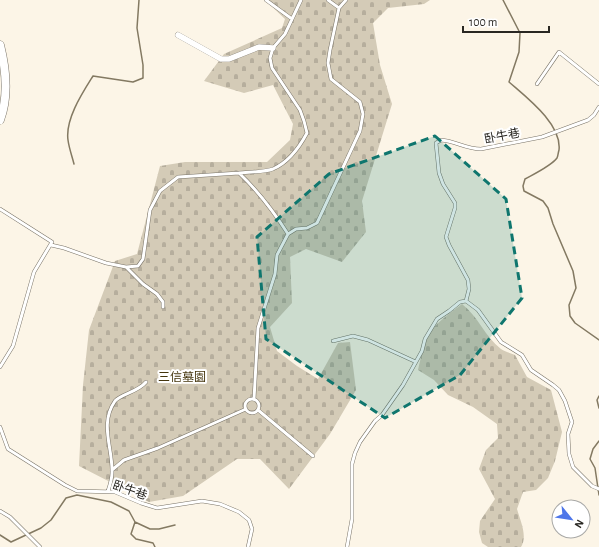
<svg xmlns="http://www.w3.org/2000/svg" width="599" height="547" font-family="'Alegreya Sans','Noto Sans TC',sans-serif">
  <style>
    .cemetery { fill: url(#cemetery-stones) }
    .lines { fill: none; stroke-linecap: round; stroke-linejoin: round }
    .stream { stroke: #837962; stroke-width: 1.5 }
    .lane-casing { stroke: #787266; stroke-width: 4 }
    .street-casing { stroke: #787266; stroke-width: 6 }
    .secondary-casing { stroke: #787266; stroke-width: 9 }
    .lane { stroke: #fff; stroke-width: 3 }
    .street { stroke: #fff; stroke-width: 5.5 }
    .secondary { stroke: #fff; stroke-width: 8 }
    .marked { fill: #0f766e; fill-opacity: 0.2; stroke: #0f766e; stroke-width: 3; stroke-dasharray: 8 5; stroke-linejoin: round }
    .labels { text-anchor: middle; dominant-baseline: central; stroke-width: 4; stroke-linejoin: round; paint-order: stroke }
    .street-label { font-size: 12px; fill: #292722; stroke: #fff }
    .park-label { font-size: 12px; fill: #44350d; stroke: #fff }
  </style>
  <defs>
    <pattern id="cemetery-stones" width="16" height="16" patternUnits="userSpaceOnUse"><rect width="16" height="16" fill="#d4cbb7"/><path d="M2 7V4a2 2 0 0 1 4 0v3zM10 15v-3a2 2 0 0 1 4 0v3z" fill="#b6ae9d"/></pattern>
  </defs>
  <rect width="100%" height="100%" fill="#fcf5e7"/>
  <path class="cemetery" d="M265 0H430L424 4 388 8 373 23 380 65 392 104 362 201 366 232 342 262 306 249 290 257 292 303 270 327 277 351 297 366 318 379 338 343 350 342 356 390 330 434 289 489 260 459H237L183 496 149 502 79 466 83 385 89 330 115 261 137 254 160 166 185 162H267L290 140 293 124 273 85 244 93 204 81 224 54 282 28 285 19Z
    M462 304C478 316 485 337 501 349 505 352 511 353 515 355L527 377 551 390 562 432 555 461 548 478 536 490 523 492 517 509C520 520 528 536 521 547H488L482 543 479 532 480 521 495 499 479 469 486 450 498 438 497 424 473 407 448 395 434 380 418 370C421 357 424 342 431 331 438 321 453 311 462 304Z"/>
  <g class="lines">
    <path class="stream" d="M503 0 520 33 519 52 509 82C526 97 562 124 559 150 558 153 558 156 557 158 551 166 534 174 525 179L523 186 524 191 543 201 548 208 553 224 573 271 576 288 569 305 570 316 575 323 599 340
      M74 164C72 156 69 148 68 140 65 119 83 92 93 76L133 82 143 78V65L137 28 139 0
      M599 396 597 400 599 408
      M599 441 593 449 590 459 595 468 599 495
      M135 522 150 529H159L175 525
      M0 535 11 542 41 528 51 520 66 498 77 495 111 502 129 511 135 522 131 534 136 539 153 543 155 547"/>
    <g class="lane-casing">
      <path id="lane" d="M266 0 292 19
        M328 0 339 8
        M537 84 559 52 599 84
        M239 173C248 172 265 172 273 169 289 162 299 148 307 133L304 121 300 110 272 68 270 58 273 48 285 34 301 0
        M0 209 52 242 34 272 13 346 0 367
        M51 245 64 248 106 263 126 267 143 284 157 294 163 302V307
        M126 267 138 266 143 259 150 210 160 191 178 177 239 173C257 190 274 212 288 234
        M466 301 469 289 468 280 449 245 446 237 455 208V203L443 184 439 173 436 143 441 140C455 141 466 149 481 149L542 137 588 120 594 115 599 107
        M333 341 353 336 368 340 416 362
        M245 406a7 7 0 1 1 14 0a7 7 0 1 1-14 0Z
        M254 399 258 328 275 274 277 255 288 234 296 229 307 228 317 223 360 131 363 114 360 102 331 79 328 63 330 50 339 8 346 0
        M258 410 313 456
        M0 427 8 449 65 485 77 491 115 492 141 503 157 508 202 501 220 504 239 512 249 520 252 529 248 547
        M112 470 124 460 158 448 246 409
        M108 491C110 485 112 479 112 473 113 448 99 424 115 401 121 394 138 392 146 382
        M0 511 10 517 40 547
        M347 547 352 519V464L355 453 360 442 375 421 382 415 403 385 422 351 425 339 437 319 449 311 460 302 466 301 478 310 501 342 522 355 531 370 553 385 559 390 565 401 572 422 568 434 569 454 573 467 592 486 599 489"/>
    </g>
    <g class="street-casing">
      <path id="street" d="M178 35 221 59H229L259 47 273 48"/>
    </g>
    <g class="secondary-casing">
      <path id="secondary" d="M0 45C6 69 9 96 0 120"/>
    </g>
    <use href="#lane" class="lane"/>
    <use href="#street" class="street"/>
    <use href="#secondary" class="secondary"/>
  </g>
  <path class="marked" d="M435 136 506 199 522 298 460 375 385 418 266 339 257 237 329 174Z"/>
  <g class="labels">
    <g class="street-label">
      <text transform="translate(502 136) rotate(-11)">卧牛巷</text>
      <text transform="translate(130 490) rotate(19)">卧牛巷</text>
    </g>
    <g class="park-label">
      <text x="182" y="377">三信墓園</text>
    </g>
  </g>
  <g transform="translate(571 519) rotate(120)"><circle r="19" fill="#ffffff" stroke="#a9a9a7"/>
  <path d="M0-3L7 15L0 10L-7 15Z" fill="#4e76e9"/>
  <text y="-6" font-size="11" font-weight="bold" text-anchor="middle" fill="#292722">N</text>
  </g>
  <path d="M463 26v6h86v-6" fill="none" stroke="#292722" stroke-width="2"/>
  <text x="469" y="26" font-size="12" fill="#292722" stroke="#ffffff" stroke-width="3" paint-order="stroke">100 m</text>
</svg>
